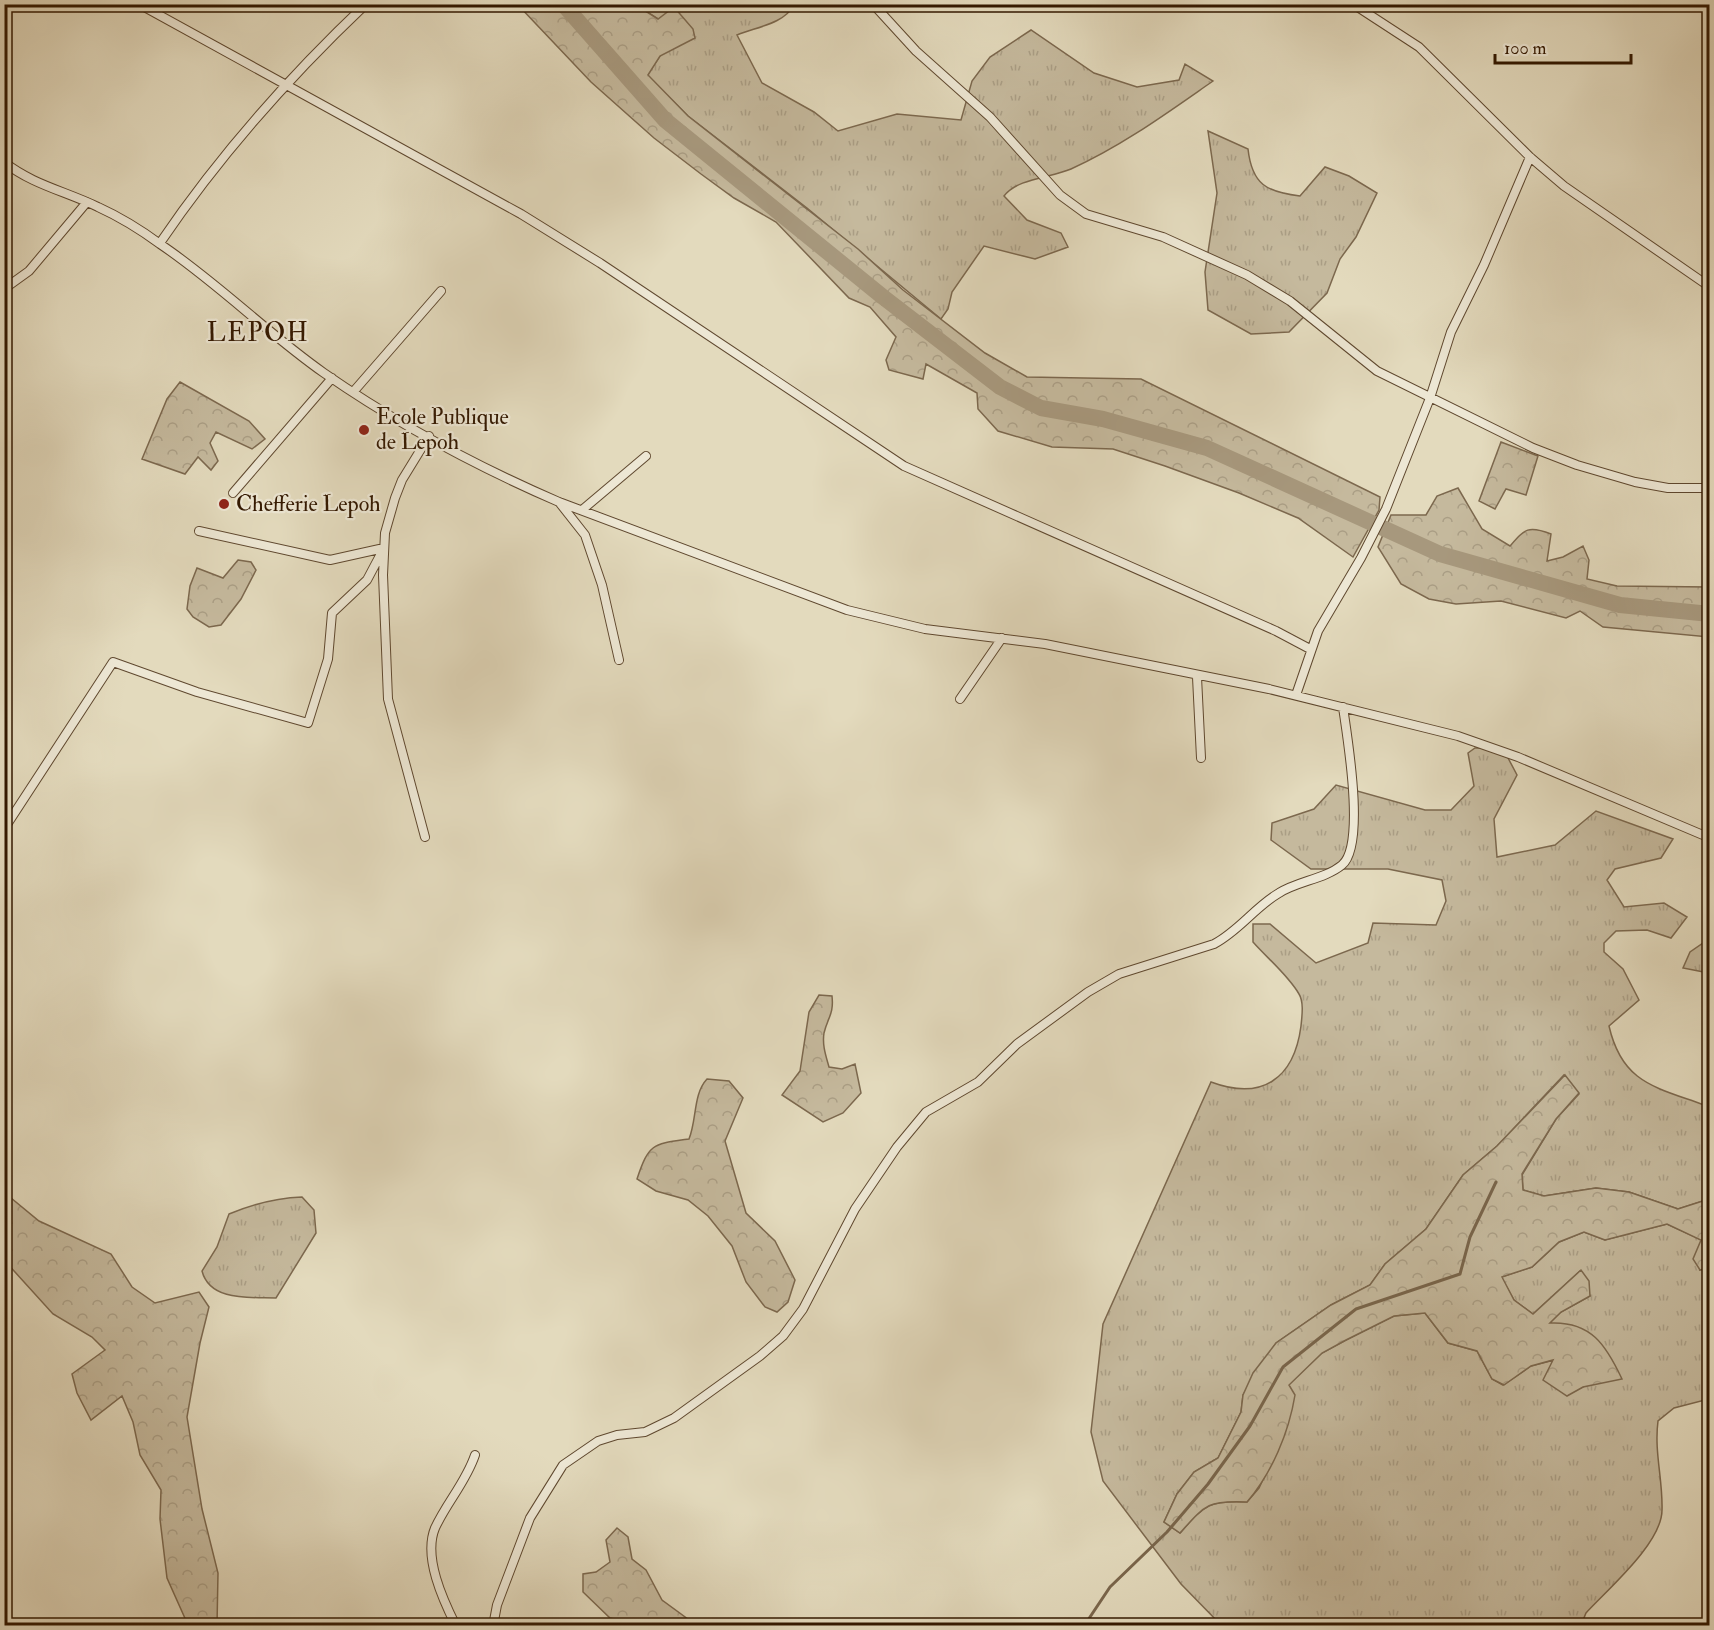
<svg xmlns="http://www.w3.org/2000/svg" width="1714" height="1630" font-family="'IM FELL Double Pica',serif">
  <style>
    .grass { fill: url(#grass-tufts); stroke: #7c684e; stroke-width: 1.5 }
    .forest { fill: url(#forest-crowns); stroke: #7c684e; stroke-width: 1.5 }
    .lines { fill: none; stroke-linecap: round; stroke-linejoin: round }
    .stream { stroke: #79654b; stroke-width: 3 }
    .river { stroke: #a7987d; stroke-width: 16 }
    .minor-casing { stroke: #5f482f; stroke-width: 10 }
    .minor { stroke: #ede7d4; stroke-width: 8 }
    .poi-dot { fill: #8f2418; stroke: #ede7d4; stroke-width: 2 }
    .labels { text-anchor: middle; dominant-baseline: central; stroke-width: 4.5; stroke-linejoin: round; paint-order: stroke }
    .poi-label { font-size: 22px; fill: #331800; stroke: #ede7d4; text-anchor: start }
    .quarter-label { font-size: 26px; letter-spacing: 1.5px; fill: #331800; stroke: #ede7d4 }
  </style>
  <defs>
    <pattern id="grass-tufts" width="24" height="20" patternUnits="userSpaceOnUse" patternTransform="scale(1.5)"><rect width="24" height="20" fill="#c5b99d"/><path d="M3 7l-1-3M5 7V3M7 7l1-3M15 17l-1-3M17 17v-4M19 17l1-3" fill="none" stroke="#aa9e85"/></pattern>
    <pattern id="forest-crowns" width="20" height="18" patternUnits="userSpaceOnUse" patternTransform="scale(1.5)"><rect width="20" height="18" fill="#c5b99d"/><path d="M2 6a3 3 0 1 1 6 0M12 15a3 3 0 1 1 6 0" fill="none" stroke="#aa9e85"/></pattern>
  </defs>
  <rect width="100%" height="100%" fill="#e3dabd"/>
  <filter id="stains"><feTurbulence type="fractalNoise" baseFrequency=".00333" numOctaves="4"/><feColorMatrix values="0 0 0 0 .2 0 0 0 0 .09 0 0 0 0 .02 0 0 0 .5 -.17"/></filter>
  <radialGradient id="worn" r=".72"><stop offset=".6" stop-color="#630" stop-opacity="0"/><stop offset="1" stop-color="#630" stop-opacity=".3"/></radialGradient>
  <path class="grass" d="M636 5H794C784 24 756 27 737 35L762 83 814 112 838 131 897 114 961 120 972 81 990 57 1031 30 1094 73 1137 87 1179 80 1185 64 1213 81C1167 113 1122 146 1071 169 1050 178 1018 178 1004 196L1027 220 1061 233 1068 247 1035 259 984 246 952 292 948 309 941 319 807 208 688 116 647 75 660 56 658 19Z
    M1208 131 1248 149C1252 185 1267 192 1300 196L1325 167 1349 176 1377 193 1356 237 1340 259 1327 293 1289 332 1251 334 1208 310 1205 272 1217 193Z
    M1475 748H1484L1507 756 1517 775 1494 819 1497 857 1555 845 1596 811 1673 839 1661 858 1615 869 1607 880 1624 907 1664 903 1687 917 1671 938 1647 930 1616 931 1604 943V952L1623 969 1639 1000 1609 1026C1622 1083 1655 1087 1704 1105L1709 1099V1199L1678 1209 1629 1192 1596 1188 1544 1196 1523 1190 1522 1175 1556 1119 1579 1094 1564 1075 1497 1146 1463 1175 1426 1229 1385 1264 1370 1285 1331 1305 1276 1343 1243 1395 1241 1412 1218 1458 1194 1472 1177 1494 1164 1522 1180 1533C1205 1505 1208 1500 1247 1502L1259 1488 1270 1464 1288 1385 1322 1353 1346 1340 1394 1316 1425 1313 1448 1343 1477 1351 1492 1379 1503 1385 1531 1366 1554 1360 1567 1395 1583 1387 1549 1323 1561 1312 1590 1296 1580 1271 1533 1314 1514 1300 1501 1277 1532 1267 1559 1242 1584 1232 1605 1240 1667 1224 1702 1240 1700 1270 1709 1268V1399L1674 1408 1658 1421C1654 1452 1663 1480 1662 1510 1662 1543 1608 1589 1586 1613L1581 1625H1221L1181 1584 1103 1481 1091 1432 1103 1324 1211 1082C1262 1101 1294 1079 1301 1026 1302 1016 1304 1002 1299 994 1288 975 1267 958 1253 942V924H1270L1316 963 1368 943 1373 923 1436 925 1446 901 1442 880 1388 869H1311L1271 840 1272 823 1314 809 1336 785 1425 810H1451L1474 786 1468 753Z
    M1709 939V973L1683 968 1690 952Z
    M302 1197 314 1210 316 1233 276 1298C251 1297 210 1302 202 1271L217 1247 229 1214C253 1204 276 1198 302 1197Z"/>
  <path class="forest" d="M518 5H636L658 19 674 7 693 29 695 38 660 56 648 75 688 116 858 249 903 290 985 353 1027 377 1141 379 1380 497 1379 510 1353 557 1298 518 1239 493 1165 466 1113 449 1052 447 998 431 978 409 977 393 926 364 923 379 889 370 886 360 896 337 870 307 849 298 776 222 734 198 701 174 654 138 591 82Z
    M180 382 249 421 265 439 252 449 216 432 210 443 218 461 211 470 198 457 185 474 142 459 167 399Z
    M1501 442 1538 456 1526 495 1506 489 1495 509 1479 501Z
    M1458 488 1482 529 1510 546C1525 529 1528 525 1551 534L1547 561 1563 557 1583 546 1589 560 1587 579 1617 586 1709 587V637L1603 627 1580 611 1566 618 1501 601 1456 604 1429 599 1401 584 1378 547 1391 515H1426L1437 496Z
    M238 560 251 562 256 570 241 599 221 625 209 627 193 617 187 609 190 586 197 568 223 578Z
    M819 995 832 996C834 1014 828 1017 824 1033 822 1045 826 1056 829 1067L842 1069 855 1064 861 1093 843 1113 823 1122 782 1095 800 1071 809 1012Z
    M1565 1075 1579 1093 1556 1119 1522 1174 1523 1190 1544 1196 1596 1188 1629 1192 1678 1209 1709 1199V1268L1700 1270 1693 1259 1701 1240 1667 1224 1605 1240 1584 1232 1559 1242 1532 1267 1502 1277 1514 1300 1533 1314 1581 1270 1589 1281 1590 1296 1561 1312 1550 1323C1591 1321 1606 1345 1622 1379L1583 1387 1567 1396 1543 1380 1553 1360 1531 1366 1504 1385 1492 1379 1477 1351 1448 1343 1425 1313 1394 1316 1346 1340 1322 1353 1289 1385 1295 1395C1289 1432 1272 1473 1247 1502 1208 1500 1205 1505 1180 1533L1164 1522 1177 1494 1194 1472 1218 1458 1241 1412 1243 1395 1253 1373 1276 1343 1331 1305 1370 1285 1385 1264 1426 1229 1463 1175 1497 1146Z
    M707 1079 729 1081 743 1098 725 1141 746 1213 775 1241 795 1280 788 1302 777 1312 765 1307 746 1282 732 1246 708 1216 688 1200 656 1191 637 1179C649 1143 653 1144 689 1139 697 1119 693 1094 707 1079Z
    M5 1193 39 1221 111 1254 132 1287 155 1303 199 1292 209 1307 200 1343 187 1417 202 1509 218 1573 217 1625H188L167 1578 160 1519 161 1490 140 1455 133 1422 122 1396 91 1420 77 1393 72 1374 105 1350 92 1337 53 1314 5 1261Z
    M617 1528 628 1537 632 1559 646 1570 662 1600 696 1625H637L610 1618 583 1592V1574L596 1572 610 1562 606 1540Z"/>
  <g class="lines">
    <path class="stream" d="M1084 1626 1110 1587 1167 1532 1208 1484 1250 1426 1283 1367 1356 1309 1460 1274 1470 1237 1496 1182"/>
    <path class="river" d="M563 4 665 120 883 297 1000 387 1041 408 1103 419 1207 448 1440 554 1620 605 1710 614"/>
    <g class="minor-casing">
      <path id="minor" d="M139 4 521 214 600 263 904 466 1276 631 1310 649
        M873 4 916 51 990 117 1060 195 1086 214 1163 237 1247 275 1290 301 1377 371 1533 448 1577 465 1635 482 1668 488H1710
        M1353 4 1419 47 1530 157 1564 186 1710 287
        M4 162C33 185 65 191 98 207 120 217 141 230 160 244 218 283 267 333 324 373 396 423 478 467 559 502L847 610 925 629 1045 644 1269 689 1458 736 1518 757 1710 838
        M160 243C219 156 289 77 366 4
        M4 289 29 271 87 202
        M354 391 441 291
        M233 493 332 378
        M559 502 585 535 602 585 619 660
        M582 510 646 456
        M1197 677 1201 758
        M1296 695 1318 631 1361 558 1386 509 1430 398 1451 332 1484 265 1530 157
        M960 699 1002 638
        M4 829 113 662 197 692 308 723 328 659 332 613 367 580 384 548 330 560 199 531
        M425 837 388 699 383 575 385 533 395 498 402 480 429 436
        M456 1626C443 1600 423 1557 435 1528 447 1502 466 1482 475 1455
        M493 1626 497 1605 530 1518 563 1465 598 1441 617 1435 645 1432 674 1418 760 1356 783 1336 803 1309 855 1209 897 1147 926 1112 978 1082 1017 1044 1088 992 1119 974 1214 944C1239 931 1255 907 1279 893 1298 881 1325 879 1342 865 1366 845 1347 736 1343 707"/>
    </g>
    <use href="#minor" class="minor"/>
  </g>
  <g class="poi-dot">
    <circle cx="364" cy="430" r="6"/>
    <circle cx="224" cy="504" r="6"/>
  </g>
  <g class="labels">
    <g class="poi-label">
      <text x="376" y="417">Ecole Publique<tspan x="376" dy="25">de Lepoh</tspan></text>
      <text x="236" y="504">Chefferie Lepoh</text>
    </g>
    <g class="quarter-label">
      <text x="258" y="333">LEPOH</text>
    </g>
  </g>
  <rect width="1714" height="1630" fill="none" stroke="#e3dabd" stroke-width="24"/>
  <rect x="6" y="6" width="1702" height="1618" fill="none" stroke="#331800" stroke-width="3"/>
  <rect x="12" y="12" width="1690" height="1606" fill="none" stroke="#331800" stroke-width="1.5"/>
  <path d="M1495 54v9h136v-9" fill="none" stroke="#331800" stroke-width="3"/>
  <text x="1504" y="54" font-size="18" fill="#331800" stroke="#ede7d4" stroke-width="4.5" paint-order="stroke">100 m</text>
  <rect width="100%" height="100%" filter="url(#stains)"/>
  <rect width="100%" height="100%" fill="url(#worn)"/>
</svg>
